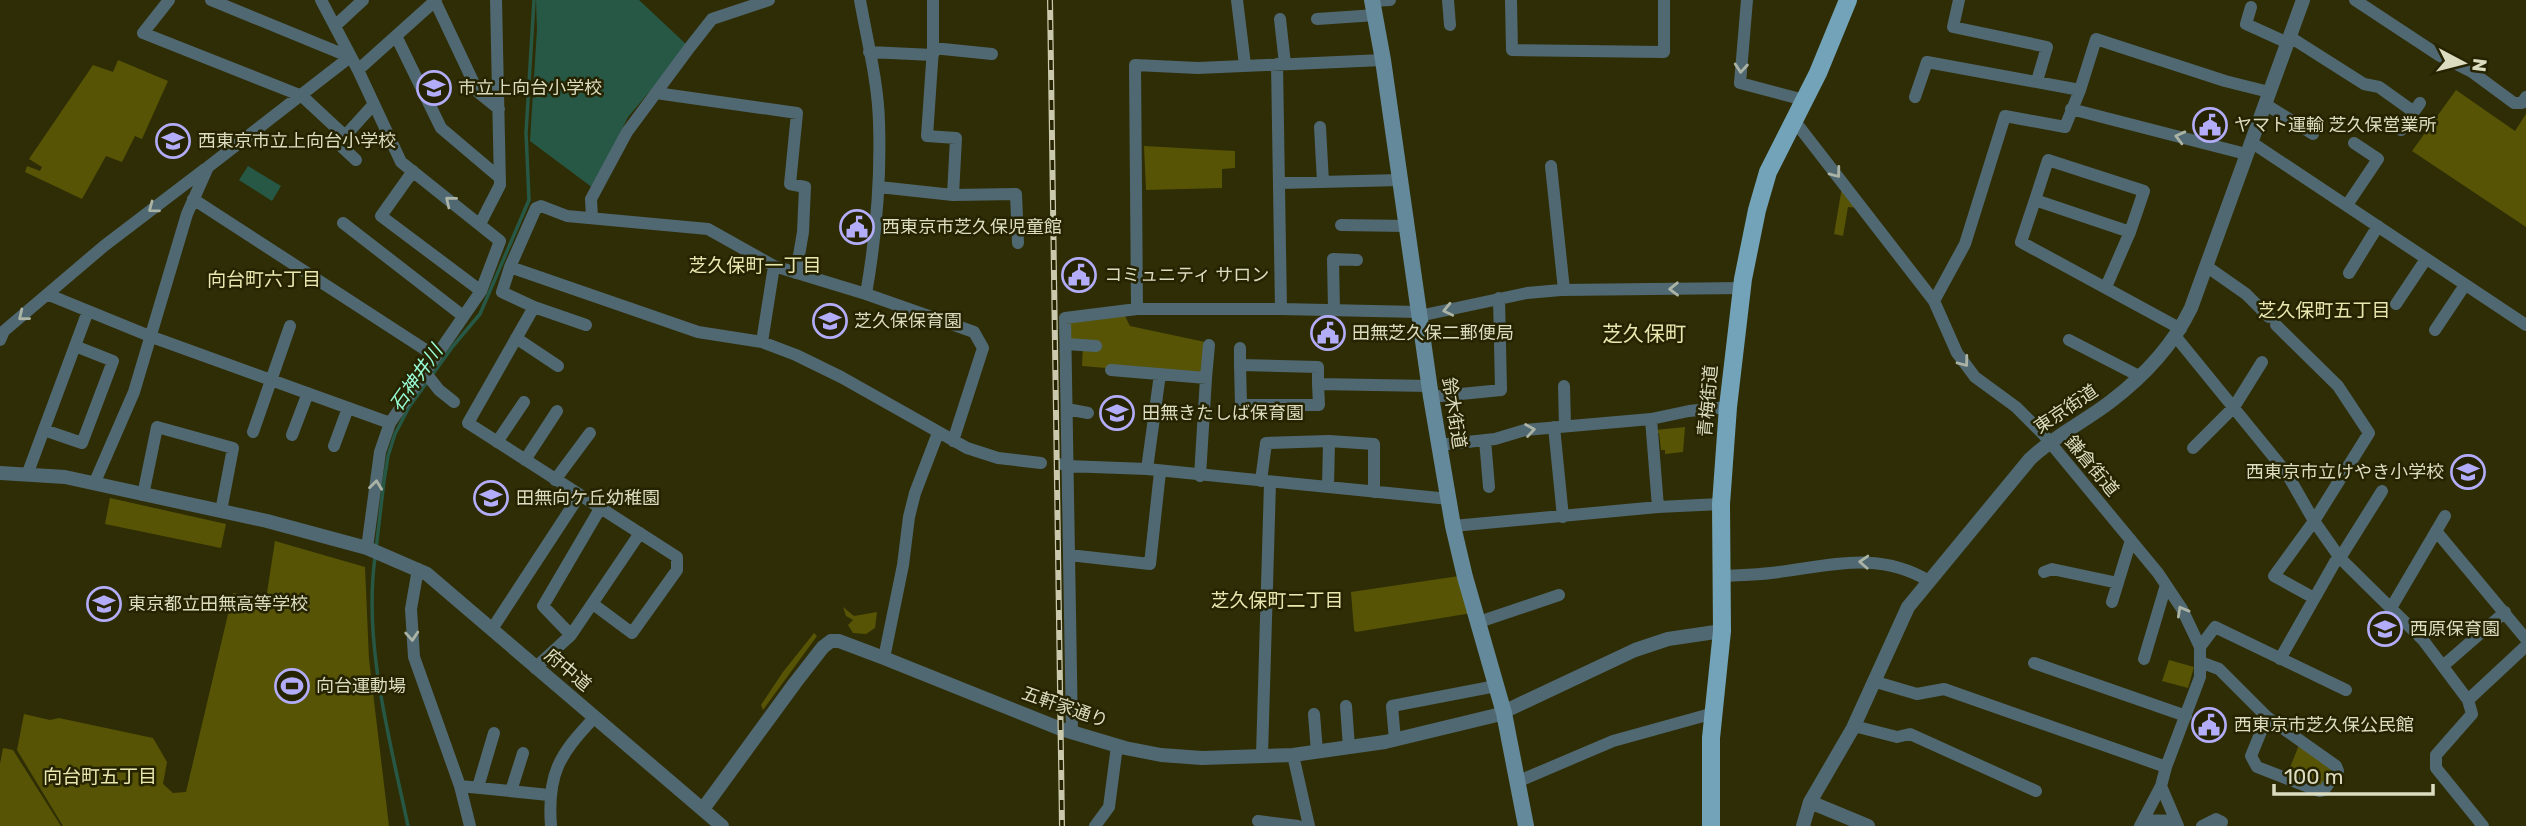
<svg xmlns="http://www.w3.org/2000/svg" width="2526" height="826" font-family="Rubik,'Noto Sans JP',sans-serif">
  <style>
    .green { fill: #575406 }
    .water { fill: #275846 }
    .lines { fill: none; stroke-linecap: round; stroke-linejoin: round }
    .stream { stroke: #275846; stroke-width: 3.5 }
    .minor { stroke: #506872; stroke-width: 12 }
    .tertiary { stroke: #506872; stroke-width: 14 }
    .secondary { stroke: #63899a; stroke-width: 16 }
    .primary { stroke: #72a3b8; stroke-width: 18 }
    .rail-casing { stroke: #cac9ad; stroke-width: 6 }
    .rail { stroke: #252300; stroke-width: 3.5; stroke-dasharray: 10; stroke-linecap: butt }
    .oneway { stroke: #abb3a5 }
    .labels { text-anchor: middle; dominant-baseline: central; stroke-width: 5; stroke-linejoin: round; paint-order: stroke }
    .poi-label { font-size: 18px; fill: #dcdcc1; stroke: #252300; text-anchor: start }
    .street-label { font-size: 18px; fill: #dcdcc1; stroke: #252300 }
    .neighbourhood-label { font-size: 19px; fill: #e8e7af; stroke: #252300 }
    .water-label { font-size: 19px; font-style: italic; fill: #97fcd5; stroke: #252300 }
    .quarter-label { font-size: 21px; fill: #e8e7af; stroke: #252300 }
  </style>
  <rect width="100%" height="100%" fill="#2f2d05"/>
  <path class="green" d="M118 60 168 81 142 139 135 136 122 162 106 156 82 199 25 172 27 166 40 171 42 167 29 159 93 65 113 72Z
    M2456 90 2515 131 2526 114V227L2412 151Z
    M1144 146 1235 151V168L1222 169V188L1146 190Z
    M1842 187 1860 208 1848 207 1843 236 1834 234Z
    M1125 316 1130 326 1205 342 1203 376 1082 366 1083 343H1068V321Z
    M1685 427 1683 452 1665 454V450H1661L1659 433H1656V430Z
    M110 498 226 524 221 548 105 524Z
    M275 541 365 567 369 659 389 826H63L17 750 24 714 50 720 59 718 153 738 167 762 163 784 173 793 186 792 233 593 266 599Z
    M1459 576 1472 613 1356 632 1354 630 1351 592Z
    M843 607 854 616 877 612 875 628 866 634 853 633 848 625 853 620 846 616Z
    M814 633 817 636 763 710 761 705 783 672Z
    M2169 660 2194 667 2188 688 2162 681Z
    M2299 745 2332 767 2333 772 2323 785 2318 787 2287 775Z
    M3 748 13 750 61 826H0V764Z"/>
  <path class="water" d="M536 0H639L688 46 628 117 593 188 530 141 537 29Z
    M248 166 281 186 272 201 239 180Z"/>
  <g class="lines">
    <path class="stream" d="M376 549 384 481 388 456 395 434 409 407 453 346 480 314 529 200 526 133 534 0
      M375 557C363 644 390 740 408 826"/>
    <path class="minor" d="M169 0 143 33 302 96 345 136 374 104
      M211 0 350 57
      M321 0 358 70 401 162 500 241 481 291 390 423 380 452 367 548
      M860 0C867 40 878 82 879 122 881 180 876 237 866 294
      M933 0V48L927 136 956 138 953 195
      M1237 0 1245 65
      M1448 0 1450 25
      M1511 0 1512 50 1664 52V0
      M1747 0 1740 83 1804 100
      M1959 0 1953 27 2047 47 2037 81
      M2355 0 2440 56 2472 72 2514 103H2522L2526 97
      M435 1 478 92 499 109
      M1372 1 1390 0
      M2251 7 2246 24 2288 43
      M1280 19 1285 64
      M1317 19 1376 15
      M336 25 363 0
      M396 36 441 128 500 178
      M2290 37 2364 84 2379 87 2414 112
      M933 48 992 54
      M869 52 933 55
      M1277 64 1281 309
      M358 70 436 0
      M656 93 797 113 790 184 805 187 803 232 796 273
      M1915 97 1927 62 2080 90
      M2265 104 2313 134
      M2071 109 2246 154
      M1793 119 1934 301 1957 353 1975 377 2016 407 2043 434 2158 573 2182 609 2200 647V677L2166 767 2161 786 2140 826
      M1320 127 1323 182
      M2401 130 2420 103
      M345 136 341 146 356 160
      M2251 142 2526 325
      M1551 166 1564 290
      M413 171 381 216 481 291
      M1280 183 1400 180
      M879 187 953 195 1016 194 1018 243
      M193 199 435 356
      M2035 200 2048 160 2144 191 2130 232
      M2347 205 2378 159 2354 143
      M592 217 591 199 627 132 690 47 712 19 769 0
      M343 223 463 316
      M480 224 500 185 496 0
      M1341 225 1406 226
      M2206 266 2246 294 2269 317
      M510 267 698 332 762 342 796 355 841 377 967 448 998 458 1041 463
      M2349 273 2378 226
      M2106 287 2130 232 2035 200 2021 242 2181 329
      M49 295 152 337 390 423
      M1934 301 1965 244 2005 116 2065 127 2080 90 2096 39 2225 81 2269 92
      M2396 304 2426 259
      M534 307 468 423 677 557V570L632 633 593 604
      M1137 309H1281L1419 312
      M1334 310 1333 259 1357 260
      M1419 316 1527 293 1561 290 1742 288
      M586 325 534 307 502 292 510 267 536 208 541 206 567 216 708 229 774 266 866 294 974 332 983 348 953 441
      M2276 325 2338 386 2369 433 2314 521 2274 576 2314 598
      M2435 330 2465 285
      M2176 337 2286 472 2314 521 2340 558 2423 640 2468 700 2472 714 2436 755V768L2483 826
      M516 338 558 366
      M0 340 4 331 104 246 205 169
      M2069 340 2139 376
      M762 342 774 266
      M1066 344 1096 346
      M1240 365V348
      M1111 370 1206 378 1200 476
      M424 371 439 390 454 402
      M1206 378 1209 345
      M1318 384V367L1240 365 1241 405H1319L1318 384 1430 386
      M1564 386 1565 426
      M1431 397 1501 390 1499 298
      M1067 409 1088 413
      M1651 419 1658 507
      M1554 427 1563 517
      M44 430 82 443 113 361 75 346
      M253 432 290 326
      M292 435 308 393
      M1485 440 1489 487
      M497 442 524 402
      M1439 445 1495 439 1525 430 1651 419 1689 411 1728 407
      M334 446 348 408
      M2193 448 2234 407 2262 362
      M525 460 557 411
      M1062 464 1067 466 1147 469 1449 499
      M1147 469 1160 374
      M27 475 88 311
      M555 480 590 433
      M1261 481 1266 443 1329 441 1374 444V492
      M94 484 134 392 187 214 208 167 350 57
      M1328 487 1329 441
      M143 495 157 427 233 448 221 511
      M1453 526 1658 507 1721 504
      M2436 531 2526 639
      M1069 555 1150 564 1160 472
      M418 569 411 609 414 657 460 786 470 826
      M2044 572 2052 569 2118 583
      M1722 576C1738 575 1755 575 1771 573 1826 567 1877 549 1929 581
      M2112 602 2131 540
      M2391 608 2445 516
      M1479 622 1559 595
      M492 629 579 496
      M571 635 543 606 601 507
      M2200 647 2215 627 2346 690
      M884 658 903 565 909 517 915 493 938 433
      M2144 659 2166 585
      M2280 659 2335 562 2340 558 2382 491
      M2200 662 2219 669 2267 717 2336 766 2338 771 2324 790 2319 791 2257 767 2251 756 2267 717
      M2034 663 2186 716
      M2444 665 2505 612
      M535 668 571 635 640 533
      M1876 682 1917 694 1944 689 2166 767
      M2468 700 2526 646
      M1346 706 1349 747
      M1314 714 1317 752
      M1854 726 1897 737 1910 734 2036 791
      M1072 732 1065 318 1137 309 1135 65 1198 68 1383 60
      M1395 740 1392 706 1496 686
      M1262 755 1270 483
      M1293 755 1309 826
      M1519 781 1613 741 1714 713
      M460 786 549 795
      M2161 786 2178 826
      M478 787 494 733
      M511 791 523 753
      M2143 820 2176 821
      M1258 821 1298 826
      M551 826C547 774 559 755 594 718
      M1095 826 1109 807 1117 746
      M2202 826 2216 819 2222 822"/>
    <path class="tertiary" d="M0 473 65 477 267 521 367 548 427 574 722 826
      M1810 802 1868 826
      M703 809 795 683 823 647 831 641H839L884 658 1061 729 1125 748 1161 755 1202 758 1293 755 1385 742 1497 715 1635 650 1668 639 1722 631
      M1803 826 1810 802 1853 728 1908 607 2030 459C2054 436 2084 422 2110 402 2143 377 2173 345 2191 308L2303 0"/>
    <path class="secondary" d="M1372 0 1383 60 1431 397 1453 526 1465 577 1504 713 1526 826"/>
    <path class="primary" d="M1711 826V738L1722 631 1721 504 1728 407 1743 279 1757 210 1768 172 1818 73 1848 0"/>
    <g class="rail-casing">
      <path id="rail" d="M1050 0 1062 826"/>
    </g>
    <use href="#rail" class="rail"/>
  </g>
  <defs><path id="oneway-chevron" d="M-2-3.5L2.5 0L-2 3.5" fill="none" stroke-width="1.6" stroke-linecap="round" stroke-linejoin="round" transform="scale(1.75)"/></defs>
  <g class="oneway">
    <use href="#oneway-chevron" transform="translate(1741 68) rotate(95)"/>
    <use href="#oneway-chevron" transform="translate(2180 137) rotate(-166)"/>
    <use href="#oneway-chevron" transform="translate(1836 173) rotate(53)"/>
    <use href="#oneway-chevron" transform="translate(450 201) rotate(-141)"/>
    <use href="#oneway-chevron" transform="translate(153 208) rotate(143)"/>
    <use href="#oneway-chevron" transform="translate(1674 289) rotate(179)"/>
    <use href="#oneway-chevron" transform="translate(1448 310) rotate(167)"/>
    <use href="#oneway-chevron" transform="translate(23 316) rotate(141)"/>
    <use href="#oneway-chevron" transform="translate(1964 362) rotate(53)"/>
    <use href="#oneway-chevron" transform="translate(1530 430) rotate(-9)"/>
    <use href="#oneway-chevron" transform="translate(376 485) rotate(-83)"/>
    <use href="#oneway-chevron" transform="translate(1864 562) rotate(-177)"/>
    <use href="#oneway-chevron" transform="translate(2182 611) rotate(-119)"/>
    <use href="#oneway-chevron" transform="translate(412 636) rotate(86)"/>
  </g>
  <defs>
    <g id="school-ring" transform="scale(1.75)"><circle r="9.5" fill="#252300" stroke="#b3adf9" stroke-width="1.5"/><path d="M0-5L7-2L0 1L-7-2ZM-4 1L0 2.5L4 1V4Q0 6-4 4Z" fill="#b3adf9"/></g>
    <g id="civic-ring" transform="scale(1.75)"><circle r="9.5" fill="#252300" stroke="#b3adf9" stroke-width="1.5"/><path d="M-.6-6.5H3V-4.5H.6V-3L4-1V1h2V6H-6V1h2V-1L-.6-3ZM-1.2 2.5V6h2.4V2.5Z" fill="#b3adf9"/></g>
    <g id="stadium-ring" transform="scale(1.75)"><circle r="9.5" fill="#252300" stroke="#b3adf9" stroke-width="1.5"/><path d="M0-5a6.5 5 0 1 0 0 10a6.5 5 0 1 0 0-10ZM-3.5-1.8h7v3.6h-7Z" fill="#b3adf9"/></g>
  </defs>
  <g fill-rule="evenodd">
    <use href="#school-ring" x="434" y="88"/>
    <use href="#civic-ring" x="2210" y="125"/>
    <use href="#school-ring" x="173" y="141"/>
    <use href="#civic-ring" x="857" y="227"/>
    <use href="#civic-ring" x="1079" y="275"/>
    <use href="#school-ring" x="830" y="321"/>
    <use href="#civic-ring" x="1328" y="333"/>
    <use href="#school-ring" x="1117" y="413"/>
    <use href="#school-ring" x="2468" y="472"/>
    <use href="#school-ring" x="491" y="498"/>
    <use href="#school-ring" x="104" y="604"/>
    <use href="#school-ring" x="2385" y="629"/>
    <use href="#stadium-ring" x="292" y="686"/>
    <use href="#civic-ring" x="2209" y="725"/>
  </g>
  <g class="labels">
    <g class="poi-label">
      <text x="458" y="88">市立上向台小学校</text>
      <text x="2234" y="125">ヤマト運輸 芝久保営業所</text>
      <text x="198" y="141">西東京市立上向台小学校</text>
      <text x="882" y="227">西東京市芝久保児童館</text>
      <text x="1104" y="275">コミュニティ サロン</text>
      <text x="854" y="321">芝久保保育園</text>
      <text x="1352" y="333">田無芝久保二郵便局</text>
      <text x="1142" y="413">田無きたしば保育園</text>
      <text x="2444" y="472" text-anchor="end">西東京市立けやき小学校</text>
      <text x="516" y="498">田無向ケ丘幼稚園</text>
      <text x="128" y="604">東京都立田無高等学校</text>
      <text x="2410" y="629">西原保育園</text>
      <text x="316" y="686">向台運動場</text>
      <text x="2234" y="725">西東京市芝久保公民館</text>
    </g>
    <g class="street-label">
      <text transform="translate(1708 401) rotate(-85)">青梅街道</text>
      <text transform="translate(2066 409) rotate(-34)">東京街道</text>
      <text transform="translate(1454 413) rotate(81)">鈴木街道</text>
      <text transform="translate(2092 466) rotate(50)">鎌倉街道</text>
      <text transform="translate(568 670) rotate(40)">府中道</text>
      <text transform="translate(1065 707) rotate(19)">五軒家通り</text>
    </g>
    <g class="neighbourhood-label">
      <text x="755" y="265">芝久保町一丁目</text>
      <text x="264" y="279">向台町六丁目</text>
      <text x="2324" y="310">芝久保町五丁目</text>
      <text x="1277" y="600">芝久保町二丁目</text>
      <text x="100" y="776">向台町五丁目</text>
    </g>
    <g class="water-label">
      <text transform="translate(416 378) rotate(-55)">石神井川</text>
    </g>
    <g class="quarter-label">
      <text x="1644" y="333">芝久保町</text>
    </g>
  </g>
  <g transform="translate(2463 63) rotate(97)" stroke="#252300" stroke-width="5" paint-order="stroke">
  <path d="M0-5L12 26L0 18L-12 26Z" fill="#dcdcc1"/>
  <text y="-10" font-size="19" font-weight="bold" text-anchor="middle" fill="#dcdcc1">N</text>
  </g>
  <path d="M2274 784v10h159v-10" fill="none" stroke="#dcdcc1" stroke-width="3.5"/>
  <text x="2284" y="784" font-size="21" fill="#dcdcc1" stroke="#252300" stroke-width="5" paint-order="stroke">100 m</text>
</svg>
